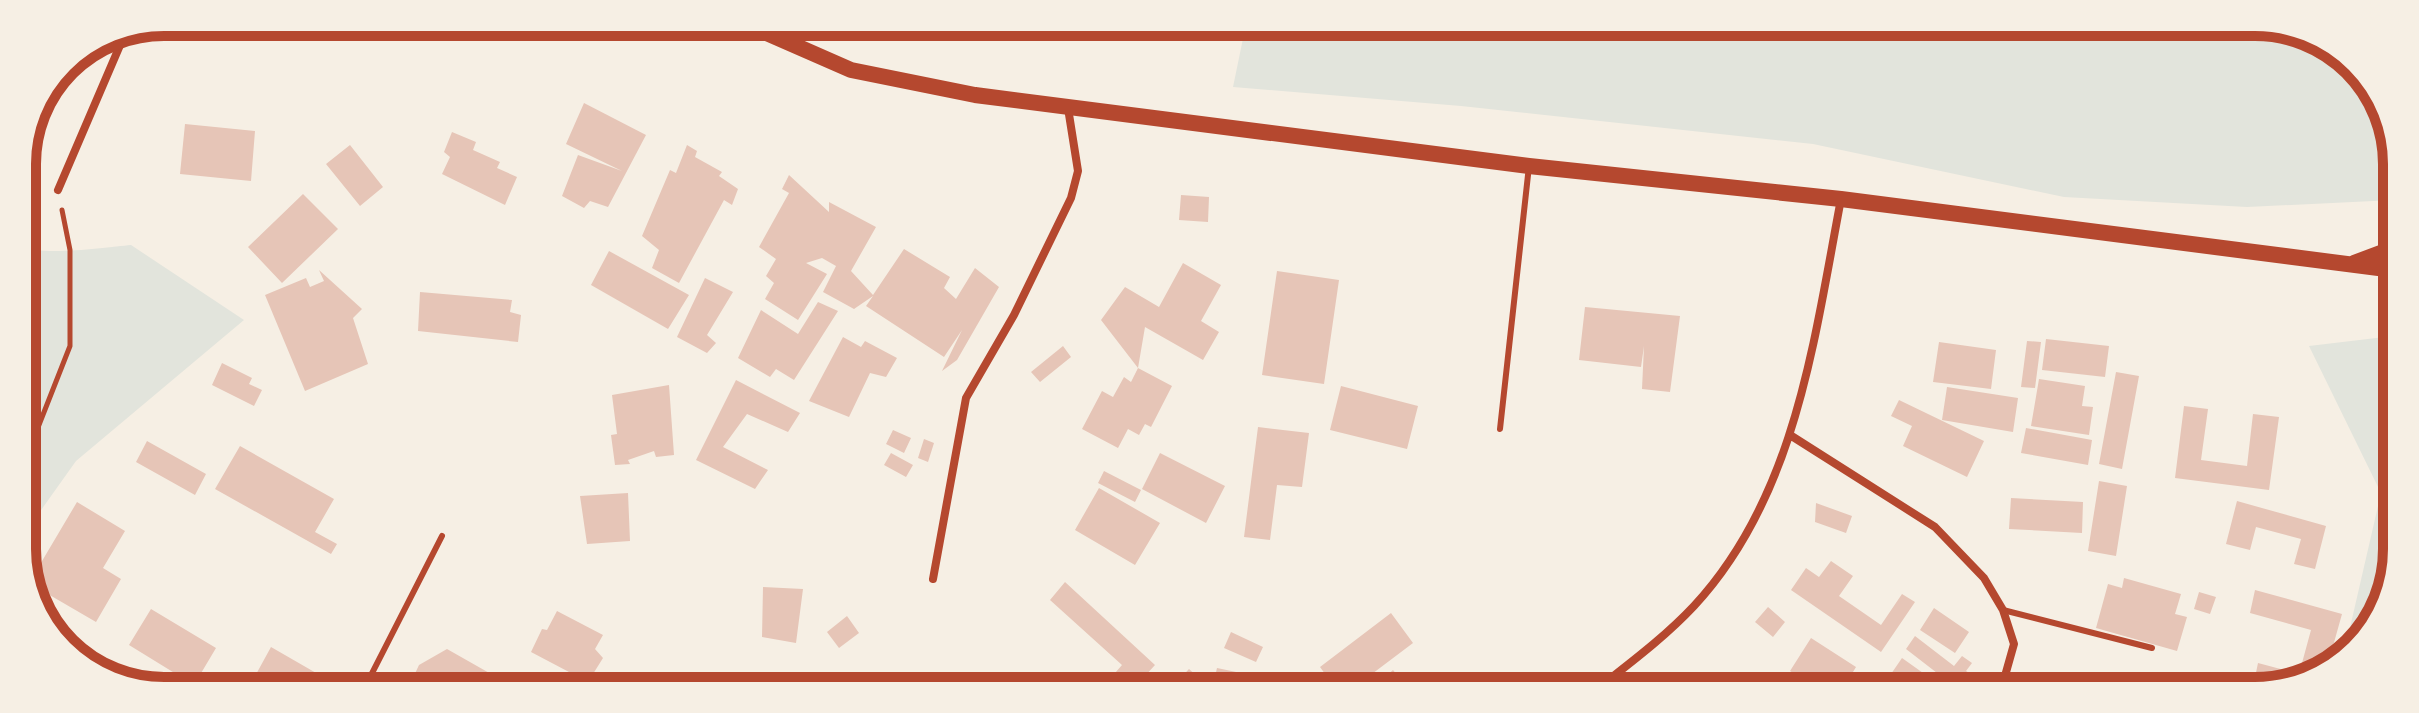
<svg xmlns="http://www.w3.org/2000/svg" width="2419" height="713" viewBox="0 0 2419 713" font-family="'DejaVu Sans',sans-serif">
<rect width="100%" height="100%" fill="#f6efe4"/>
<!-- green -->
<path fill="#e2e4dc" d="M1246,24L2291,27L2356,64L2394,137V200L2247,207L2064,197L1813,144L1461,106L1233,87Z
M131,245L244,320L76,461L24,534L23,246C40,257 108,247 131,245Z
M2393,336L2392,585L2348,656L2343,658L2381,493L2309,346Z"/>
<!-- building -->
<path fill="#e6c5b7" d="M196,22H241L237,41L194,32Z
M75,56L62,89L54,86L64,63Z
M584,103L646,135L608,207L590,201L584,208L562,196L578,155L622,171L566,144Z
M185,124L255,131L251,181L180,174Z
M452,132L476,142L473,150L500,162L497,168L517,177L505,205L442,174L450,157L444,152Z
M350,145L383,187L360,206L326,164Z
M687,145L697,151L695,157L722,172L719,176L738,189L732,205L724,200L679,283L652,268L659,250L642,236L670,170L676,173Z
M789,175L829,212V202L876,227L851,271L873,295L904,249L950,277L944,288L956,299L975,268L999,287L957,360L942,371L962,330L944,357L866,306L873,296L854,309L823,292L836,266L822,258L806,263L827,274L798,320L765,299L774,283L766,276L776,259L759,247L789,193L782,189Z
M303,194L338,229L282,283L248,247Z
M1181,195L1209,197L1208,222L1179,220Z
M609,251L689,295L668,329L591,285Z
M1183,263L1221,285L1201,321L1219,332L1203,360L1145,327L1138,368L1172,386L1151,427L1145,424L1139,435L1128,429L1118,448L1082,429L1102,391L1113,397L1124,377L1131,382L1138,368L1101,320L1125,287L1159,307Z
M319,270L362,309L353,318L368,364L305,391L265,295L306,278L310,287L324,281Z
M1277,271L1339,280L1324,384L1262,375Z
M705,278L733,292L707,335L716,343L707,353L677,337Z
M420,292L512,300L510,312L521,315L518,342L418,331Z
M818,302L838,311L794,380L776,369L770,377L738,358L761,310L798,334Z
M1585,307L1680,316L1670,392L1642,389L1644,346L1641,367L1579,360Z
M843,337L861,347L865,341L897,358L886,377L870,373L849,417L809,401Z
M2046,339L2109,346L2105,377L2042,370Z
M2027,341L2041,342L2035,388L2021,387Z
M1939,342L1996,350L1991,389L1933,382Z
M1063,346L1071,357L1040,382L1031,372Z
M222,363L252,378L249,384L262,390L254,406L212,385Z
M2116,372L2139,376L2122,469L2099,464Z
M2039,379L2085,386L2082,406L2093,407L2089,435L2031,426Z
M736,380L800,413L788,432L747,414L723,447L768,470L755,489L696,460Z
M669,385L674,455L656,457L654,451L628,460L630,464L615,465L611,435L617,434L612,395Z
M1341,386L1418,406L1407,449L1330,430Z
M1947,387L2018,398L2013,432L1942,420Z
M1899,400L1984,441L1967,477L1903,446L1912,426L1891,416Z
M2184,406L2208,409L2201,460L2247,466L2253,414L2279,417L2269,490L2175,478Z
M1258,427L1309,433L1302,487L1277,485L1270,540L1244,537Z
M2026,428L2092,440L2088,465L2021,453Z
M893,430L911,438L904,453L886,444Z
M924,439L934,443L928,462L918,458Z
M147,441L206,474L195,495L136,462Z
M240,446L334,499L315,532L337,544L331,554L215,489Z
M891,453L913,465L906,477L884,465Z
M1160,453L1225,486L1206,523L1142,489Z
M1104,471L1141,490L1135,502L1098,483Z
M2099,481L2127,486L2116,556L2088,551Z
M1099,488L1160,523L1135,565L1075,530Z
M628,493L630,541L587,544L580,496Z
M2011,498L2083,502L2082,533L2009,529Z
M2237,501L2326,526L2315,569L2294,564L2301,539L2256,527L2250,550L2226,544Z
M77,502L125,531L103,568L121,579L96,622L29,583Z
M1816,503L1852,516L1846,533L1815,522Z
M1831,561L1853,576L1839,596L1881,625L1902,594L1915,602L1881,652L1791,590L1806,568L1819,577Z
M2124,578L2181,594L2175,614L2187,617L2177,651L2096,628L2108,584L2122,588Z
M1065,582L1155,665L1134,688H1102L1122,665L1050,600Z
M763,587L803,589L796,643L762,637Z
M2255,590L2342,614L2328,664L2265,690L2253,687L2258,663L2299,674L2311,630L2250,613Z
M2199,592L2216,597L2210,614L2194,609Z
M1768,607L1785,622L1773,637L1755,622Z
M1934,608L1969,632L1955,653L1920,630Z
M151,609L216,648L194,685L129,645Z
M557,611L603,635L595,649L603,658L588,682L531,652L542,629L547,630Z
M1391,613L1413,643L1352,689H1336L1320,667Z
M847,616L859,633L839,648L827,632Z
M1231,632L1263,647L1256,662L1224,648Z
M1915,636L1954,666L1962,656L1972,663L1966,671L1974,676L1963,690H1959L1906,649Z
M1811,638L1856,667L1842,690H1819L1790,671Z
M271,647L330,681L327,687H249Z
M447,649L514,687H428L412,680L419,665Z
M1902,658L1947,690H1880Z
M1217,668L1241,673L1238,687L1214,681Z
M1189,669L1211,689L1171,688Z
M1393,670L1403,682L1396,689H1372Z"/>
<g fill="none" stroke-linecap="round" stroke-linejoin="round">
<!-- path -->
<path stroke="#b5482f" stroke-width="5" d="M24,463L70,346V250L62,210"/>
<!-- service -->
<path stroke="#b5482f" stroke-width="6" d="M1500,429L1529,166
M2003,610L2152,648
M365,687L442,536"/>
<!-- minor -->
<path stroke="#b5482f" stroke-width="8" d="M58,190L127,29
M1790,435L1935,527L1984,578L2003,610L2014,644L2001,690
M933,579L966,398L1014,315L1071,198L1078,171L1068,108
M1597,689C1630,663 1665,637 1694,606C1796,496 1814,340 1841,199"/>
<!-- secondary -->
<path stroke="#b5482f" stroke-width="16" d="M744,23L851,70L975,95L1529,166L1841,199L2394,270
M2354,263L2394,248"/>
</g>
<!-- crop -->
<path d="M0 0H2419V713H0ZM164 36H2255A128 128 0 0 1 2383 164V549A128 128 0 0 1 2255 677H164A128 128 0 0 1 36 549V164A128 128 0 0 1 164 36Z" fill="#f6efe4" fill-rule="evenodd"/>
<path fill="none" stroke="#b5482f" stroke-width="10" d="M164 36H2255A128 128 0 0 1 2383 164V549A128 128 0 0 1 2255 677H164A128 128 0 0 1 36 549V164A128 128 0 0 1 164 36Z"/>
</svg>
